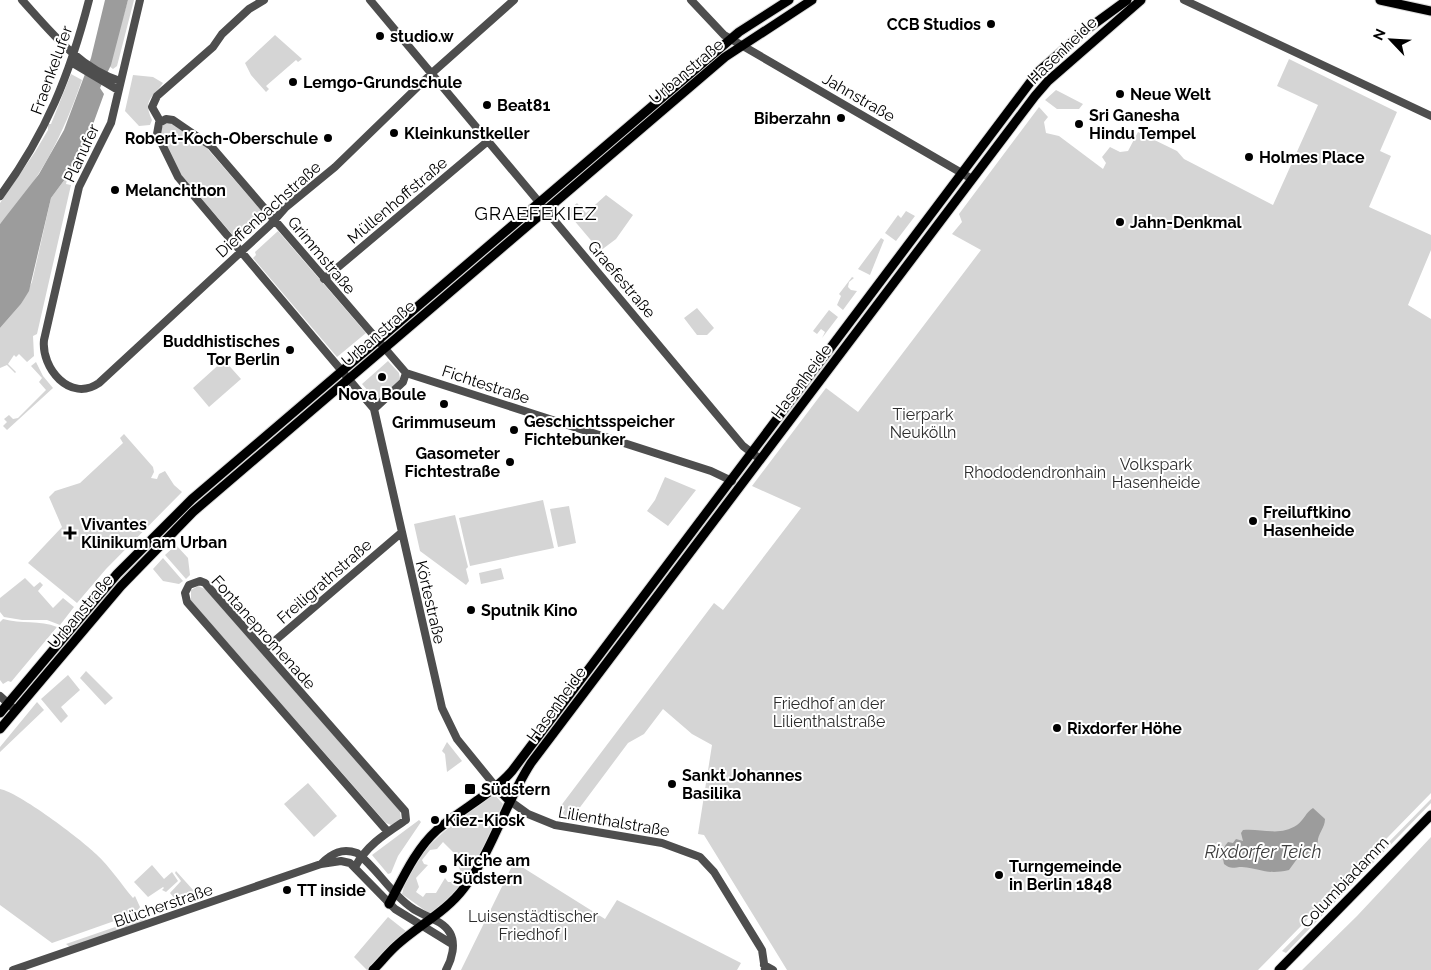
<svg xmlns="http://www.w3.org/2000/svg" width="1431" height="970" viewBox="0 0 1431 970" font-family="Raleway,sans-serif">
<rect width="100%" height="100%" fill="#fff"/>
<!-- green -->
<path fill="#d5d5d5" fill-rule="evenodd" d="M128,0H134L117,66L113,69L109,66Z
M275,35L302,59L298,62L296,60L266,86L269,89L266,92L251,75L245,63Z
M1289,59L1397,112L1380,151L1391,156L1369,207L1431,235V250L1408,305L1431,319V793L1258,970H787L704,835L698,834L712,745L692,734L663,709L644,734L628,743L575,814L632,824L631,828L565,817L563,813L565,809L560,807L714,603L723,610L801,508L752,486L826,388L858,412L981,250L952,234L962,222L959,214L1039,107L1048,117L1044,122L1046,133L1059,136L1103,169L1106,163L1102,157L1110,147L1120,152L1128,151L1138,132L1177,151L1184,159L1273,205L1318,105L1277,86Z
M71,74L82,80C63,135 40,181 0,224V203L35,152L48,130V124H51Z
M133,75L153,77L163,83C153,98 142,99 152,120L150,125L139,126L125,111Z
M1056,90L1083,104L1079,109H1057L1045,100Z
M165,122L171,123L205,146L266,216L237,240L177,170L160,131Z
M68,175L66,184L71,185L37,334L33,336L34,356L27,362L19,354L16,357L14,355L8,364L16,372L15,373L7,365L0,368V328L21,304L32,282L51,198Z
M606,195L633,215L616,239L600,251L567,212L577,203L586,213Z
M906,211L915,216L896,241L885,233L898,215L901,218Z
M278,231L366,333L337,357L253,258L256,255L255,252Z
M881,238L884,240L870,275L858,269Z
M852,277L854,278L849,282L848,287L851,290L857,291L843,310L837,305L841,296L839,294Z
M697,308L714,328L707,335H697L684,318Z
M829,310L838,317L822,338L825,332L821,329L817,334L813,331Z
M224,360L241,379L209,407L193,388Z
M388,361L399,373L400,379L379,400H376L362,384Z
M36,362L43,376L53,388L7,430L3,426L7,422L4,419L9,415L13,419L18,418L46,390L39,382L42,378L31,366Z
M319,394L322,397L192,509L189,505Z
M124,434L153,467L154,472L151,478L157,479L159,474L165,471L174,485L182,492L106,569L77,603L28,563L62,527L49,497L55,491L80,483L123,443L120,438Z
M746,468L720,506L522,771H518Z
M665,477L696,490L668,526L647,511L655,500Z
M543,500L554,548L470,566L459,518Z
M569,506L576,543L558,547L550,509Z
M455,515L468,567L466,569L469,581L466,585L420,551L414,524Z
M170,524L173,528L36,681L33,678L107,590Z
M176,545L188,558L190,575L186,579L165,555Z
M163,558L183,581L179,584L163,581L153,569Z
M501,568L504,579L481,584L479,573Z
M25,578L34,587L40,582L43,585L38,591L53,608L63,598L74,607L60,625L47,620H22L4,617L0,612V598Z
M198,586L205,589L400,811L401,820L391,825L386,823L191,601V590Z
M3,619C21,624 40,620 57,627L11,682L8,681L3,684L0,680V622Z
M86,671L113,698L105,705L80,678Z
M68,675L80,690L61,707L68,716L61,723L41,699Z
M37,702L44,710L0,752V747Z
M447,742L462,761L447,772L445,754L442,751Z
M308,783L337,816L314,837L284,804Z
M0,789C18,792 81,839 96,854C111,868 121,884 133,898L135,896L140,907L137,913L52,943L0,905Z
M494,794L503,804C484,843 470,891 430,914L402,894C412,847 459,821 494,794ZM443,842L457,856L463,855L464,857L458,865L460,870L451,882H448L445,878L436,893H426L423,897L416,892L419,887L416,878L428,865L424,864L422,860L430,850L437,849Z
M1431,799V803L1286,953L1282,951Z
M419,820L421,822L398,856L391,873L388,874L372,855Z
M1431,837V970H1302L1357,916Z
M514,862L605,919L617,900L741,963L737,970H461Z
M152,865L164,879L172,872L178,881L166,892L162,890L164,888L163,887L148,897L134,882Z
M176,871L194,891L197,888L202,891L175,899L170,893L181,881L175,873Z
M147,916L146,921L71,948L66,944Z
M388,917L407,932L367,970L354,957Z"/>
<!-- water -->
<path fill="#9c9c9c" d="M105,0H128L111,65L100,88L104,94L92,127L68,175L51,198L29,291L21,304L0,328V224L39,174L64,130L91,58Z
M1313,808L1325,819C1325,829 1316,835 1318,845L1311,853L1297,859L1289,870C1267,875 1262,869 1242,867C1234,867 1231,870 1224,864C1222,856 1222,848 1228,842L1233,843L1236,839L1243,841L1241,833L1243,830C1262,828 1279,837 1297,825C1304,820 1306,812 1313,808Z"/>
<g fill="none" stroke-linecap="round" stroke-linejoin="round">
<defs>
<path id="major" d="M1380,0L1431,11
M0,713L117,574L192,499L739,32L789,0
M0,729L121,586L193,512L725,57L812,0
M496,787L510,801
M389,904C403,878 415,850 437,830C461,809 491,795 512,771L1038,72L1086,30L1127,0
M373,970C381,962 388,953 397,945C419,925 446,912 464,888C493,850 505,803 531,763L1035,96L1048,81L1141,0
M1279,970L1431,815"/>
</defs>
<!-- major casing -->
<use href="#major" stroke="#dbdbdb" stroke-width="11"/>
<!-- minor -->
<path stroke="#4e4e4e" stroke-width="8" d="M22,0C50,31 79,68 120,81
M140,0L111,123L79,187L44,340C41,368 70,403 99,383L270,225L285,208L335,167L432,73L514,0
M370,0L743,446L760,459
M691,0L724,35L972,179
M1184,0L1431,116
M71,62L118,90
M160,121L152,107L157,96L213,47L222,34L249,9L264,0
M0,196C46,134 70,74 89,0
M324,279L488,141
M374,409L403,382L406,373
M264,650L401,533
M0,696L12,707
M496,787L457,739L442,708L374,409L178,177L157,134L159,123L166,119L173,120L211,146L406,373L711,471L732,481
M510,801L528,814L555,825L662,843L700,857L714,872L762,950L765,970
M321,864C332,853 342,848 357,853C378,869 390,893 412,908C423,916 443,920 450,933C456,944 452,959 446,970
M355,867C367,845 385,834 406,820L405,811L205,583L200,581L189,585L185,593L187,602L388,832
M764,965L773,970
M13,970L321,864L341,861L350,863L395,909L452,944"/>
<!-- major -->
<use href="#major" stroke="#000" stroke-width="9"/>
</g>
<!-- markers -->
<g fill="#000" stroke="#fff" stroke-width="2">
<circle cx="991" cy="24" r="5"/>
<circle cx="380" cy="36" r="5"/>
<circle cx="293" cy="82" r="5"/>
<circle cx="1120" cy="94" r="5"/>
<circle cx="487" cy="105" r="5"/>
<circle cx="841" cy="118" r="5"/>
<circle cx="1079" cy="124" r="5"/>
<circle cx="394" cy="133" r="5"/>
<circle cx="328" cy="138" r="5"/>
<circle cx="1249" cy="157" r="5"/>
<circle cx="115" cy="190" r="5"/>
<circle cx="1120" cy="222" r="5"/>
<circle cx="290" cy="350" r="5"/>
<circle cx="382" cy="377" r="5"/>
<circle cx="444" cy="404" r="5"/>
<circle cx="514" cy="430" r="5"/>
<circle cx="510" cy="462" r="5"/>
<circle cx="1253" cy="521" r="5"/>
<path d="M67.5 525.5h5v5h5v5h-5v5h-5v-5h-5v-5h5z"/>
<circle cx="471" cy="610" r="5"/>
<circle cx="1057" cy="728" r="5"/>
<circle cx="672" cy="784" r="5"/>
<rect x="464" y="783" width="12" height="12" rx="2.5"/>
<circle cx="435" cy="820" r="5"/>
<circle cx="443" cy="869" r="5"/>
<circle cx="999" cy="875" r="5"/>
<circle cx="287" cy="890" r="5"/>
</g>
<g text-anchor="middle" stroke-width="4" stroke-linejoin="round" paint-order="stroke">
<!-- poi labels -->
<g font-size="16" font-weight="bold" fill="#000" stroke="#fff" text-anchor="start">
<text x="981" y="30" text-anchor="end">CCB Studios</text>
<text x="390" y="42">studio.w</text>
<text x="303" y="88">Lemgo-Grundschule</text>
<text x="1130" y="100">Neue Welt</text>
<text x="497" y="111">Beat81</text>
<text x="1089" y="121">Sri Ganesha<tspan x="1089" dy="18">Hindu Tempel</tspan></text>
<text x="831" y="124" text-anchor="end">Biberzahn</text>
<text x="404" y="139">Kleinkunstkeller</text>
<text x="318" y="144" text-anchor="end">Robert-Koch-Oberschule</text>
<text x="1259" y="163">Holmes Place</text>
<text x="125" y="196">Melanchthon</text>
<text x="1130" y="228">Jahn-Denkmal</text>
<text x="280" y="347" text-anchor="end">Buddhistisches<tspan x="280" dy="18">Tor Berlin</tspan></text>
<text x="382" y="400" text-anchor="middle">Nova Boule</text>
<text x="524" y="427">Geschichtsspeicher<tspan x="524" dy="18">Fichtebunker</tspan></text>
<text x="444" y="428" text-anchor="middle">Grimmuseum</text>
<text x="500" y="459" text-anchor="end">Gasometer<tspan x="500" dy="18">Fichtestraße</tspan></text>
<text x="1263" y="518">Freiluftkino<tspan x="1263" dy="18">Hasenheide</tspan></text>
<text x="81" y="530">Vivantes<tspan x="81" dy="18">Klinikum am Urban</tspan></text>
<text x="481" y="616">Sputnik Kino</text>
<text x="1067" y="734">Rixdorfer Höhe</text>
<text x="682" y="781">Sankt Johannes<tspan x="682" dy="18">Basilika</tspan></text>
<text x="481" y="795">Südstern</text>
<text x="445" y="826">Kiez-Kiosk</text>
<text x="453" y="866">Kirche am<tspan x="453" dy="18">Südstern</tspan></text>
<text x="1009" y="872">Turngemeinde<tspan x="1009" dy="18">in Berlin 1848</tspan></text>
<text x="297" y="896">TT inside</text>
</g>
<!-- street labels -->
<g font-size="16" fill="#000" stroke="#fff">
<text transform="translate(1062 50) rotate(-44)" y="6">Hasenheide</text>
<text transform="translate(51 70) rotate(-70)" y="6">Fraenkelufer</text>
<text transform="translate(686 71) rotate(-40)" y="6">Urbanstraße</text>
<text transform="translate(859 97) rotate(30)" y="6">Jahnstraße</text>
<text transform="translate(81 153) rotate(-65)" y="6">Planufer</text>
<text transform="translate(397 200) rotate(-40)" y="6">Müllenhoffstraße</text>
<text transform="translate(268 209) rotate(-42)" y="6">Dieffenbachstraße</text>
<text transform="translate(322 255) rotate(50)" y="6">Grimmstraße</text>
<text transform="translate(622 279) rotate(50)" y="6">Graefestraße</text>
<text transform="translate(378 333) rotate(-41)" y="6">Urbanstraße</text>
<text transform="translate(801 381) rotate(-53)" y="6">Hasenheide</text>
<text transform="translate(486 384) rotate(18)" y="6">Fichtestraße</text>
<text transform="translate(324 581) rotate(-41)" y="6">Freiligrathstraße</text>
<text transform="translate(431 602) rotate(77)" y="6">Körtestraße</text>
<text transform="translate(80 611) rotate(-50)" y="6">Urbanstraße</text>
<text transform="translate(264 632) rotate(48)" y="6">Fontanepromenade</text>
<text transform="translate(556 704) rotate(-54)" y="6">Hasenheide</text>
<text transform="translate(614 821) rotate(10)" y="6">Lilienthalstraße</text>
<text transform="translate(1344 882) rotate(-46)" y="6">Columbiadamm</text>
<text transform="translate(163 905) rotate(-19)" y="6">Blücherstraße</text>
</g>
<!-- park labels -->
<g font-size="16" fill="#2c2c2c" stroke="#fff">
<text x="923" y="420">Tierpark<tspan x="923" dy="18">Neukölln</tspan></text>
<text x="1156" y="470">Volkspark<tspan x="1156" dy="18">Hasenheide</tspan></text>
<text x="1035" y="478">Rhododendronhain</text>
<text x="829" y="709">Friedhof an der<tspan x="829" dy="18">Lilienthalstraße</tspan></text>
<text x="533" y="922">Luisenstädtischer<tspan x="533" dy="18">Friedhof I</tspan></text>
</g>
<!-- water labels -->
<g font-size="18" font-style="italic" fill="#3d3d3d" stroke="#fff">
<text x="1263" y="858">Rixdorfer Teich</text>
</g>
<!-- quarter labels -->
<g font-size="19" letter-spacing="1" fill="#000" stroke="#fff">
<text x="536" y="220">GRAEFEKIEZ</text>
</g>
</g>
<!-- north arrow -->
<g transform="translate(1391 40) rotate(295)" stroke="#ffffff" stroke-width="4" paint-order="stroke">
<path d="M0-4L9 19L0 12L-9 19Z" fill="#000000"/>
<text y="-8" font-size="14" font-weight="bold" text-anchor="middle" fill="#000000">N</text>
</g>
</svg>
